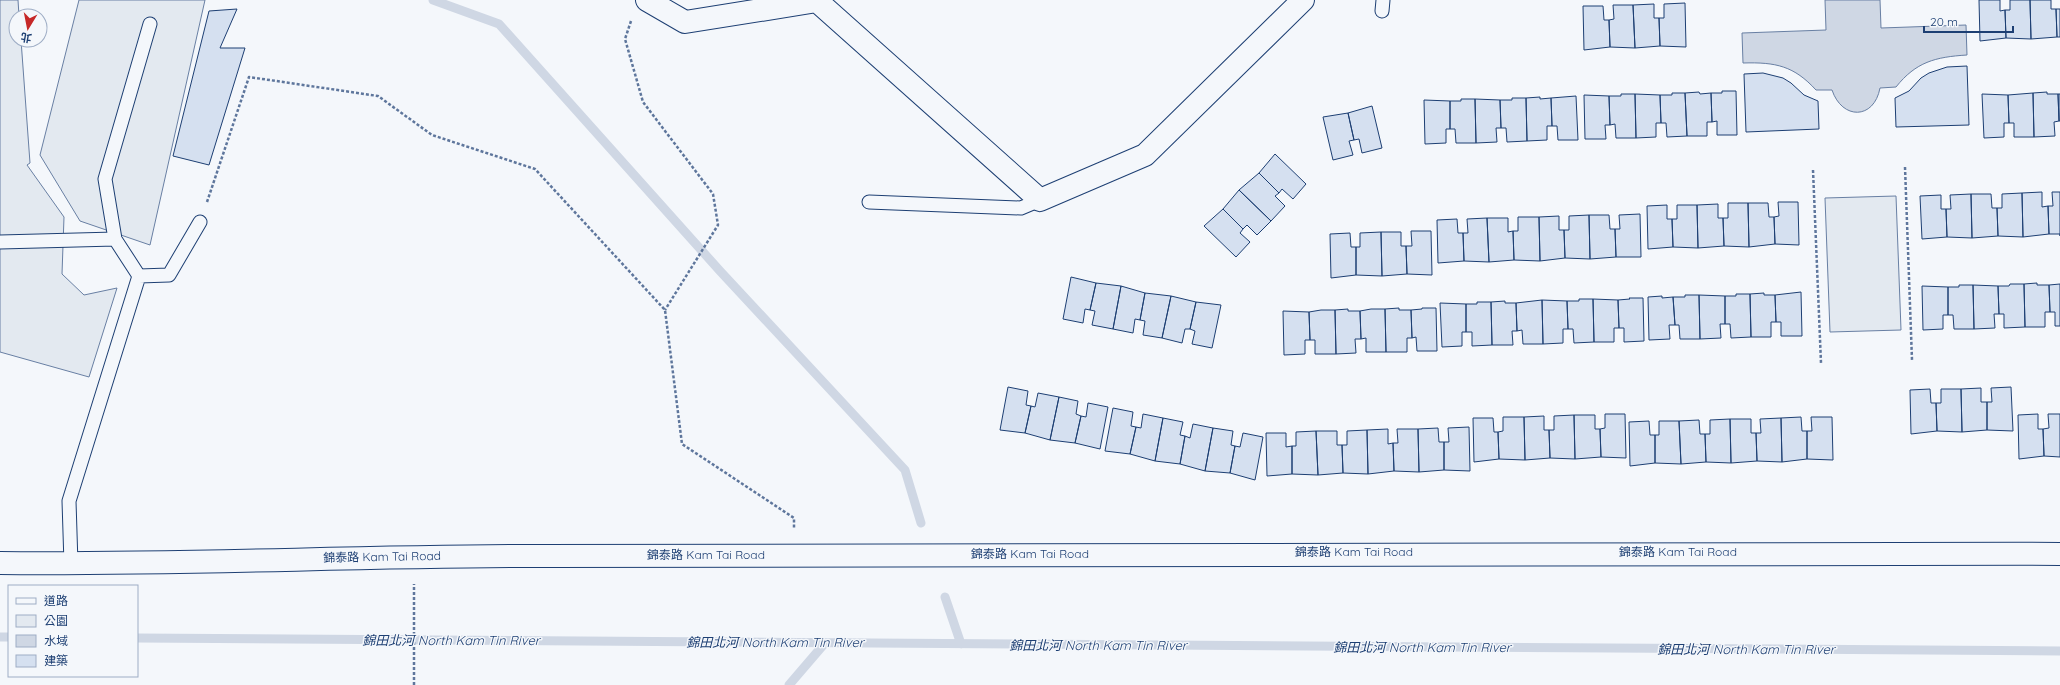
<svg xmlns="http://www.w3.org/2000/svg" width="2060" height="685" viewBox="0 0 2060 685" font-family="Quicksand,'Noto Sans TC',sans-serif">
<rect width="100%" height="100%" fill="#f4f7fb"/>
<!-- green -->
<path fill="#e3e9f0" stroke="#687fa3" d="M0,0H18L19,16H16V40H21L30,163L27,165L64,217L62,274L84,295L117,288L89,377L0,352Z
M79,0H205L150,245L80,221L40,155Z
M1896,196L1901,330L1830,332L1825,198Z"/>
<!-- water -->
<path fill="#cfd7e4" stroke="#687fa3" d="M1825,0H1880L1881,28L1966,25L1967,55C1935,57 1916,62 1896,87L1880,88C1874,120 1842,120 1832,90H1816C1794,66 1776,62 1743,63L1742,33L1826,30Z"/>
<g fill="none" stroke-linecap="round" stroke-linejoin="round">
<!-- stream -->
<path stroke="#cfd7e4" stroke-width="9" d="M433,0L499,24L720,271L905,470L921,523
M945,597L961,644
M0,637H9
M137,638L2060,651
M789,685L825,643"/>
</g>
<!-- building -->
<path fill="#d5e0f0" stroke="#1d3f73" d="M1979,0H2000V11L2005,10L2006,38L1980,41Z
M2010,0H2030L2031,39L2006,38L2005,10H2010Z
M2030,0H2051V9H2056L2057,37L2031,39Z
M1685,3L1686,47L1660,46L1659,18H1664V4Z
M1654,4V18H1659L1660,46L1635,48L1633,5Z
M1613,5H1633L1635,48L1610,47L1609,20L1614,19Z
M1583,6H1603L1604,20H1609L1610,47L1584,50Z
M237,9L220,48H245L209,165L173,156L209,11Z
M2056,9H2060V37H2057Z
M1967,66L1969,125L1896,127L1895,98L1909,91L1921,78L1929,73L1947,67Z
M1763,73L1783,78L1791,83L1804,95L1818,101L1819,129L1746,132L1744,74Z
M1722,91H1736L1737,135H1717V121L1712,122L1711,93H1722Z
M1699,92L1700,94L1711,93L1712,122H1707V136H1687L1685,93Z
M2047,92V94H2058L2059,121L2054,122L2055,136L2034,137L2033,93Z
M1672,93H1685L1687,136L1667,137L1666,123H1661L1660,95H1672Z
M2033,93L2034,137H2014V123H2009L2008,95Z
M1621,94H1635L1636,138H1616L1615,124L1610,125L1609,96H1621Z
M1635,94L1660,95L1661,123H1656V137L1636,138Z
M1982,94L2008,95L2009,123H2004V137L1984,138Z
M2058,94H2060V121H2059Z
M1584,95L1609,96L1610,125H1605L1606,139H1585Z
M1576,96L1578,140H1558L1557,126H1552L1551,98Z
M1540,97V99L1551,98L1552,126H1547V140L1527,141L1526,98Z
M1512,98H1526L1527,141L1507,142L1506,128H1501L1500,100H1512Z
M1461,99H1475L1476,143H1456L1455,129H1450V101H1461Z
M1475,99L1500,100L1501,128H1496L1497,142L1476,143Z
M1424,100L1450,101V129H1446V143L1425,144Z
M1372,106L1382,148L1362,153L1359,139L1354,140L1348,113Z
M1348,113L1354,140L1349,141L1353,155L1333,160L1323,117Z
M1275,154L1306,184L1293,199L1282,189L1279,193L1259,173Z
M1259,173L1279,193L1275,196L1285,206L1271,221L1239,190Z
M1239,190L1271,221L1257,235L1247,225L1243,229L1223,209Z
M2042,192V207L2048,206L2049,234L2023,237L2022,193Z
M2052,192H2060V236V234H2049L2048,206H2053Z
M2022,193L2023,237L1998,236L1997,208H2002V194Z
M1971,194H1991L1992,208H1997L1998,236L1972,238Z
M1971,194L1972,238L1947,237L1946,209H1951L1950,195Z
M1941,195V209H1946L1947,237L1922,239L1920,196Z
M1778,202H1798L1799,245L1775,244L1774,217L1779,216Z
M1728,203H1748L1749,247L1724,246L1723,218H1728Z
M1748,203H1768L1769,217H1774L1775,244L1749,247Z
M1718,204V218H1723L1724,246L1698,248L1697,205Z
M1667,205V219H1672L1673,247L1648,249L1647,206Z
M1677,205H1697L1698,248L1673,247L1672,219H1677Z
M1223,209L1243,229L1240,233L1250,242L1236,257L1204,226Z
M1640,214L1641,257H1616L1615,229H1620L1619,215Z
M1589,215L1590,259L1565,258L1564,230H1569V216Z
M1589,215H1609L1610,229H1615L1616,257L1590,259Z
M1559,216V230H1564L1565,258L1540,261L1539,217Z
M1518,217H1539L1540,261L1514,260L1513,231H1518Z
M1487,218L1489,262L1464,261L1463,233H1468L1467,219Z
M1487,218H1508V232L1513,231L1514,260L1489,262Z
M1457,219L1458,233H1463L1464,261L1438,263L1437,220Z
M1411,231H1431L1432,275L1407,274L1406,246H1412Z
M1381,232H1401V246H1406L1407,274L1382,276Z
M1381,232L1382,276L1356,275V247H1360V233Z
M1350,233L1351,247H1356V275L1331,278L1330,234Z
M1071,277L1096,283L1090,310L1085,309L1083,323L1063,319Z
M1096,283L1121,286L1113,329L1092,325L1095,311L1090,310Z
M2037,283V285H2049L2050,312H2045V327H2025L2024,284Z
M2010,284H2024L2025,327L2004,328V314H1999L1998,286H2009Z
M2060,284V326H2055V312H2050L2049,285Z
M1959,285H1973L1974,329H1954L1953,315H1948V287H1959Z
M1973,285L1998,286L1999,314H1994L1995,328L1974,329Z
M1121,286L1145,293L1140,320L1135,319L1133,333L1113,329Z
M1922,286L1948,287V315H1943V329L1923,330Z
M1801,292L1802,336H1781V322H1776L1775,295Z
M1145,293L1171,296L1162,338L1143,335L1145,321L1140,320Z
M1764,293V295H1775L1776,322H1771V337H1751L1750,294Z
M1736,294H1750L1751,337L1731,338L1730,324H1725V296H1736Z
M1685,295H1699L1700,339H1680L1679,325H1675L1673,297H1685Z
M1699,295L1725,296V324H1720L1721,338L1700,339Z
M1171,296L1196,302L1190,329H1185L1182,343L1162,338Z
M1662,296V298L1673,297L1675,325H1669L1670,339L1649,340L1648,297Z
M1629,298H1643L1644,341L1624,342V328H1619L1618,300L1630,299Z
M1579,299H1593L1594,342L1574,343L1573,329H1568L1567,301H1579Z
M1593,299L1618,300L1619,328H1614V342H1594Z
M1542,300L1543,344H1523L1522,330L1517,331L1516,303Z
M1542,300L1567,301L1568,329H1563V343L1543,344Z
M1505,301V303H1516L1517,331H1512L1513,345H1492L1491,302Z
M1196,302L1221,305L1212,348L1192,344L1195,331L1190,329Z
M1477,302H1491L1492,345L1472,346V332H1466V304H1477Z
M1440,303L1466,304V332H1462V346L1442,347Z
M1399,308V310H1411L1412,338H1407V352H1386L1385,309Z
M1422,308H1436L1437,351H1417L1416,337L1412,338L1411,310L1422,309Z
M1348,309V311H1360L1361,339H1355L1356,353L1336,354L1335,310Z
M1371,309H1385L1386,352H1366V338L1361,339L1360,311Z
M1321,310H1335L1336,354H1315V340H1310L1309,312Z
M1283,311L1309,312L1310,340H1305V354L1284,355Z
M1008,387L1028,391L1026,405L1031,406L1025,433L1000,430Z
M2011,387L2013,431L1987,430V402H1992L1991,388Z
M1981,388V402H1987V430L1962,432L1961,389Z
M1930,389L1931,403H1936L1937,431L1911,434L1910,390Z
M1941,389H1961L1962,432L1937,431L1936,403H1941Z
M1038,393L1059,397L1050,440L1025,433L1031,406L1035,407Z
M1059,397L1078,401L1076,414L1081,416L1075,443L1050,440Z
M1088,403L1108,407L1100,449L1075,443L1081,416L1086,417Z
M1113,408L1133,412L1131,426L1136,427L1130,454L1105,451Z
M1143,414L1163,418L1155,461L1130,454L1136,427L1141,428Z
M1605,414H1625L1626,458L1601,457L1600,429L1605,428Z
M2038,414V429H2043L2044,456L2019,459L2018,415Z
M2048,414H2060V457L2044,456L2043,429L2049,428Z
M1574,415L1575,459L1550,458L1549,430H1554V416Z
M1574,415H1595V429H1600L1601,457L1575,459Z
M1544,416V430H1549L1550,458L1525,460L1524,417Z
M1503,417H1524L1525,460L1499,459L1498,432L1503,431Z
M1801,417L1802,431H1807V459L1782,462L1781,418Z
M1811,417H1832L1833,460L1807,459V431H1812Z
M1163,418L1183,422L1180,435L1185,436L1180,464L1155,461Z
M1473,418H1493L1494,432H1498L1499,459L1474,462Z
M1781,418L1782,462L1757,461L1756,433H1761L1760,419Z
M1730,419L1731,463L1706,462L1705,434H1710V420Z
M1730,419H1751V433H1756L1757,461L1731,463Z
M1699,420L1700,434H1705L1706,462L1681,464L1679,421Z
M1649,421L1650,435H1655V463L1630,466L1629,422Z
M1659,421H1679L1681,464L1655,463V435H1659Z
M1193,424L1213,428L1205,471L1180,464L1185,436L1190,438Z
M1469,427L1470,471L1444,470V442H1449L1448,428Z
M1213,428L1233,431L1231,445L1235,446L1230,473L1205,471Z
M1438,428L1439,442H1444V470L1419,472L1418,429Z
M1388,429V444L1393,443L1394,471L1368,474L1367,430Z
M1397,429H1418L1419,472L1394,471L1393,443H1398Z
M1367,430L1368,474L1343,473L1342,445H1347V431Z
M1316,431L1318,475L1292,474V446H1296V432Z
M1316,431H1337V445H1342L1343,473L1318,475Z
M1243,433L1263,437L1255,480L1230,473L1235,446L1240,447Z
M1266,433H1286V447L1292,446V474L1267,476Z"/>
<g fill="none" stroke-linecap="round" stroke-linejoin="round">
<defs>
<path id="service" d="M1382,11L1383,0
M869,202L1021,208L1040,200
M0,242L115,239
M139,276L115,239L105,179L150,24
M71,564L69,501L139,276L169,275L200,222"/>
<path id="minor" d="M647,0L685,22L817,1L1040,200L1145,155L1303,0
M0,563C179,565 359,556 538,556C1046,553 1553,551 2060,554"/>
</defs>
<!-- service casing -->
<use href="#service" stroke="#1d3f73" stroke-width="15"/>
<!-- minor casing -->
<use href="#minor" stroke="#1d3f73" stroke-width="24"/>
<!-- path -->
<path stroke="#5e769c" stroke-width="2.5" stroke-dasharray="3 2" stroke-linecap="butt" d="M631,21L625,39L643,102L713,194L718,225L665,310
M1905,167L1912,360
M1813,170L1821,363
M207,202L249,77L378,96L432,135L535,169L665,310L682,444L794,518V528
M414,685V584"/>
<!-- service -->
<use href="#service" stroke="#f4f7fb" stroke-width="13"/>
<!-- minor -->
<use href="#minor" stroke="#f4f7fb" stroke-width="22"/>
</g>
<g text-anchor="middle" stroke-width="3" stroke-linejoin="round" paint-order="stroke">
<!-- street labels -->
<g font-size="12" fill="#1d3f73" stroke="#f4f7fb">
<text x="1354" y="556">錦泰路 Kam Tai Road</text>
<text x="1678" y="556">錦泰路 Kam Tai Road</text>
<text x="1030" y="558">錦泰路 Kam Tai Road</text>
<text x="706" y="559">錦泰路 Kam Tai Road</text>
<text transform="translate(382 557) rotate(-1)" y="4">錦泰路 Kam Tai Road</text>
</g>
<!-- water labels -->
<g font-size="13" font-style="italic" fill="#1d3f73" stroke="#f4f7fb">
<text x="451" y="645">錦田北河 North Kam Tin River</text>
<text x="775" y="647">錦田北河 North Kam Tin River</text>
<text x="1098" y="650">錦田北河 North Kam Tin River</text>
<text x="1422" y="652">錦田北河 North Kam Tin River</text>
<text x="1746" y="654">錦田北河 North Kam Tin River</text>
</g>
</g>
<!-- legend -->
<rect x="8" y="585" width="130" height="92" fill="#f4f7fb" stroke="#9eadc5"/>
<rect x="16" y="598" width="20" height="6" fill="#f4f7fb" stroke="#9eadc5"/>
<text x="44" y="605" font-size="12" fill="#1d3f73">道路</text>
<rect x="16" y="615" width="20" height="12" fill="#e3e9f0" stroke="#9eadc5"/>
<text x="44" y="625" font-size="12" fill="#1d3f73">公園</text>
<rect x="16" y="635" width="20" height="12" fill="#cfd7e4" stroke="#9eadc5"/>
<text x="44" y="645" font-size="12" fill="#1d3f73">水域</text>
<rect x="16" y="655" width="20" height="12" fill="#d5e0f0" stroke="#9eadc5"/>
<text x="44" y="665" font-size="12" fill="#1d3f73">建築</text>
<!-- north arrow -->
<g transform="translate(28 28) rotate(190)"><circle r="19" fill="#f4f7fb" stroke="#9eadc5"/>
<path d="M0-3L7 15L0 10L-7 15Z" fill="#c62828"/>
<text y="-6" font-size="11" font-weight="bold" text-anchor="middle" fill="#1d3f73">北</text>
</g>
<!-- scale -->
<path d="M1924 26v6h89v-6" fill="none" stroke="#1d3f73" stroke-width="2"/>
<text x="1930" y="26" font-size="12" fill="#1d3f73" stroke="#f4f7fb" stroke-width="3" paint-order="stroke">20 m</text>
</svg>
